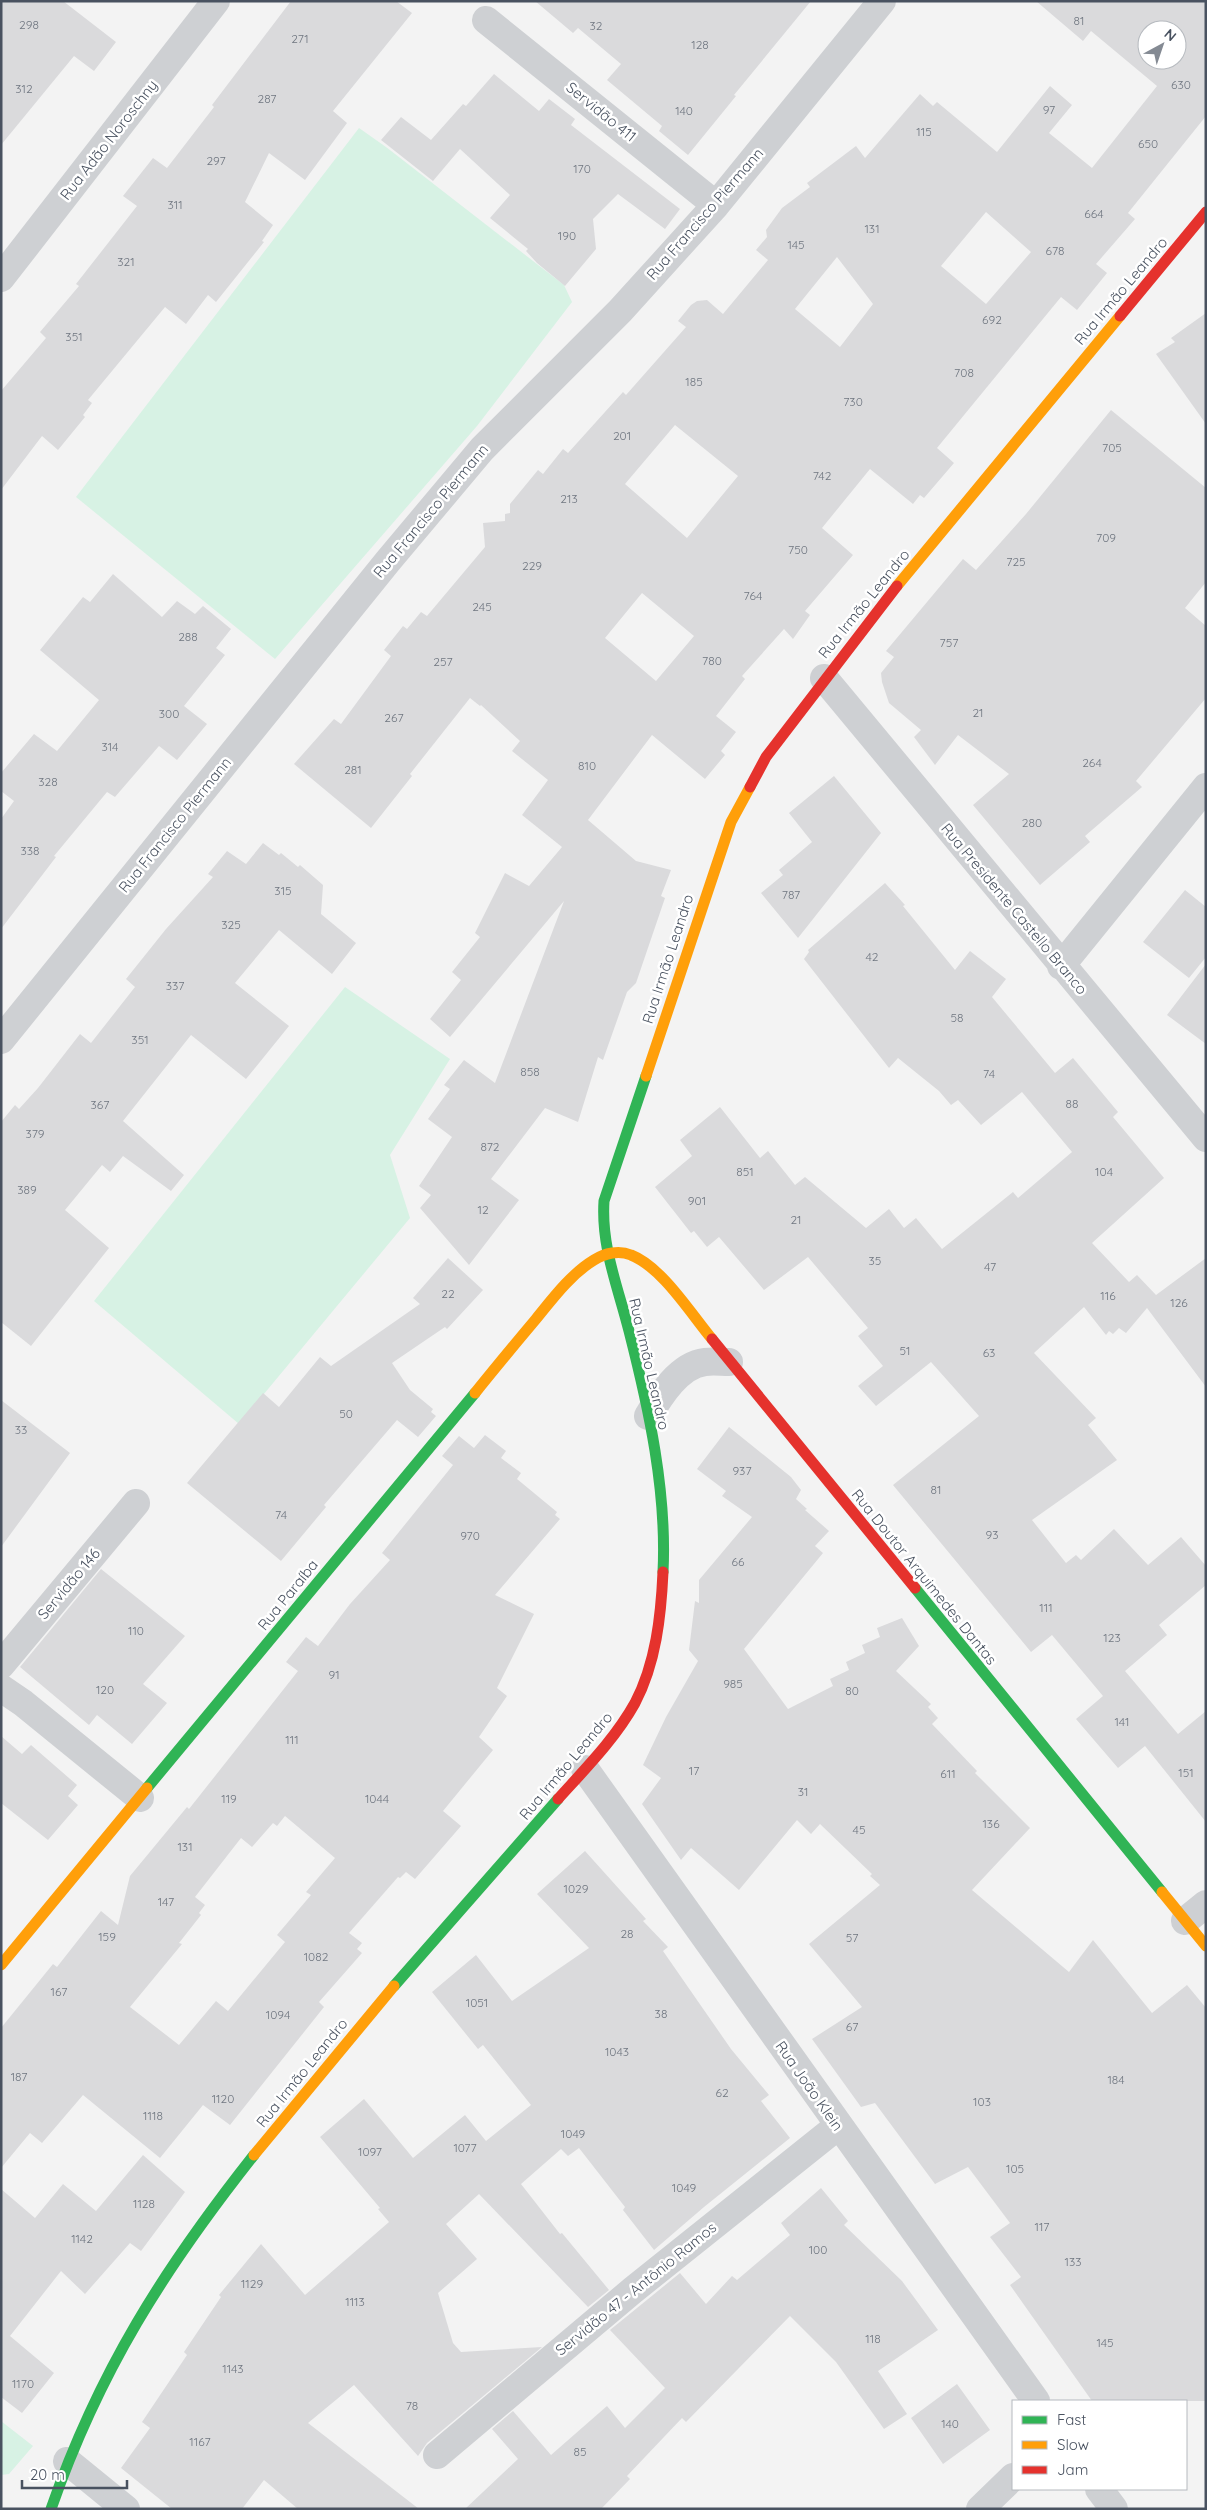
<svg xmlns="http://www.w3.org/2000/svg" width="1207" height="2510" viewBox="0 0 1207 2510" font-family="Quicksand,sans-serif">
<rect width="100%" height="100%" fill="#f3f3f3"/>
<!-- green -->
<path fill="#d7f2e4" d="M359,128L386,147L564,285L572,302L477,426L275,659L76,497Z
M345,987L450,1059L390,1155L410,1218L239,1424L94,1301Z
M1,2421L33,2446L9,2474L1,2475Z"/>
<!-- building -->
<path fill="#dadadc" fill-rule="evenodd" d="M1,1H63L116,42L94,71L74,56L1,145Z
M291,1H396L412,13L333,111L347,123L305,180L269,153L245,202L273,225L262,241L264,242L216,302L208,295L186,324L165,307L88,400L92,403L83,415L85,417L58,450L42,436L1,490V391L46,338L40,332L79,286L76,284L137,206L123,196L153,158L167,168L214,107L212,105Z
M535,1H811L734,95L736,96L688,155L659,131L662,126L607,80L621,64L578,28L573,33Z
M1036,1H1206V116L1128,213L1135,219L1096,264L1107,273L1077,310L1061,297L937,448L954,463L924,498L920,495L913,504L870,469L822,528L853,555L805,611L810,615L793,639L784,629L742,676L745,679L716,716L736,732L721,751L725,755L705,779L652,735L588,820L636,861L671,870L661,896L665,898L636,983L627,992L603,1060L598,1057L578,1122L545,1108L491,1179L519,1200L469,1265L420,1208L431,1195L419,1186L452,1137L428,1119L450,1089L444,1085L464,1060L495,1083L564,901L450,1037L430,1019L461,980L452,972L480,937L475,933L505,873L529,886L562,847L522,815L548,780L512,751L520,741L481,705L480,706L470,698L410,774L412,776L371,828L294,764L334,719L341,724L391,656L384,650L403,626L407,629L421,612L427,616L485,547L483,523L505,521V514L510,513V504L538,470L543,474L563,449L568,453L623,392L626,395L686,327L678,321L691,305L697,301L707,300L723,314L768,260L756,250L767,237L766,230L782,208L810,187L807,183L856,146L865,158L920,94L933,106L937,102L997,152L1050,86L1072,105L1049,133L1092,168L1157,86L1091,31L1083,41ZM1147,30H1177V60H1147ZM986,212L1031,252L986,304L941,266ZM837,257L873,304L840,347L795,309ZM675,425L738,476L687,538L625,484ZM642,593L694,636L656,681L605,638Z
M494,74L539,111L549,99L575,119L571,125L680,209L665,229L618,194L593,219L596,249L565,286L537,263L526,251L528,249L490,218L510,195L460,149L433,181L381,140L401,117L431,140L463,104L466,106Z
M1206,313V424L1156,354L1175,342L1171,338Z
M1111,410L1206,488V582L1185,608L1206,626V698L1136,781L1142,787L1085,836L1090,842L1040,885L973,805L1009,774L958,735L935,765L914,737L921,730L889,703L882,682L881,673L894,657L886,651L963,559L976,570L1026,514Z
M113,574L162,617L177,601L195,614L203,606L231,629L216,648L225,655L184,706L207,724L177,760L159,746L115,797L107,792L54,856L56,857L1,929V819L14,801L1,791V773L34,734L57,751L99,700L40,650L83,597L90,602Z
M834,776L881,833L798,938L761,893L783,875L779,870L812,842L789,813Z
M263,843L279,855L281,853L298,867L300,865L323,885L321,914L356,943L332,974L279,930L235,983L289,1026L246,1079L191,1035L123,1121L184,1175L171,1191L123,1156L110,1172L102,1165L65,1210L109,1248L31,1346L1,1322V1122L15,1105L19,1109L38,1088L80,1034L91,1043L135,987L126,979L166,929L213,877L208,874L227,851L246,864Z
M885,883L905,905L903,906L955,970L970,951L1006,979L992,997L1055,1073L1073,1058L1118,1112L1113,1117L1164,1178L1092,1243L1129,1282L1137,1275L1156,1295L1206,1258V1387L1147,1308L1126,1333L1119,1328L1113,1334L1109,1331L1106,1335L1084,1307L1034,1353L1096,1418L1088,1425L1117,1460L1032,1520L1066,1563L1076,1555L1081,1560L1114,1529L1148,1565L1181,1537L1206,1566V1585L1159,1625L1167,1635L1125,1671L1178,1734L1206,1711V1822L1145,1746L1118,1768L1076,1719L1103,1696L1052,1635L1031,1652L893,1485L979,1416L931,1362L876,1406L858,1386L883,1366L858,1336L868,1328L808,1257L764,1290L719,1237L707,1247L694,1231L691,1233L655,1187L692,1156L680,1140L720,1107L760,1158L768,1151L795,1185L805,1177L866,1228L889,1209L904,1228L916,1218L942,1249L1013,1192L1018,1198L1072,1152L1022,1092L981,1125L958,1100L951,1105L939,1091L898,1058L889,1068L804,959L809,952L808,950Z
M1185,890L1206,907V957L1189,978L1143,942Z
M1206,964V1044L1167,1015Z
M448,1258L483,1290L447,1329L445,1327L392,1363L410,1390L433,1409L431,1412L436,1416L418,1437L397,1420L324,1505L326,1507L281,1561L187,1483L263,1393L279,1407L320,1357L331,1366L420,1304L413,1298Z
M1,1400L70,1453L1,1547Z
M729,1427L791,1477L801,1490L796,1499L807,1509L805,1510L829,1531L815,1546L823,1553L744,1649L788,1709L833,1686L830,1679L849,1670L846,1662L865,1653L862,1645L880,1637L877,1628L902,1618L919,1646L896,1671L931,1704L928,1707L938,1718L932,1724L977,1771L975,1773L1030,1828L972,1890L1069,1972L1093,1940L1152,2013L1187,1985L1206,2008V2401H1092L1010,2285L1021,2277L990,2237L1010,2223L968,2167L935,2184L875,2103L861,2107L812,2039L862,2007L809,1944L880,1885L870,1876L872,1874L820,1824L811,1834L797,1820L739,1890L691,1848L681,1860L642,1804L661,1778L643,1765L666,1717L698,1661L689,1650L695,1601L699,1603V1580L752,1517L722,1496L726,1491L697,1469Z
M485,1435L506,1451L501,1458L521,1473L517,1479L557,1512L555,1515L560,1519L495,1595L534,1614L497,1688L507,1696L479,1737L493,1750L443,1811L461,1826L415,1879L406,1872L400,1878L398,1877L349,1933L362,1943L357,1949L362,1953L319,2002L324,2007L230,2125L203,2105L160,2158L83,2095L42,2143L30,2133L1,2168V2028L53,1964L57,1967L101,1911L118,1925L130,1876L187,1807L189,1809L298,1671L286,1662L306,1637L318,1646L350,1604L390,1560L382,1553L453,1465L442,1456L459,1436L474,1448ZM285,1816L335,1858L306,1892L311,1895L277,1935L285,1942L228,2011L216,2001L179,2045L130,2007L182,1944L179,1943L201,1915L199,1913L205,1905L195,1897L241,1838L252,1847L273,1823L277,1826Z
M101,1569L185,1636L143,1684L167,1703L132,1744L97,1715L89,1725L20,1667Z
M1,1736L22,1754L31,1745L77,1785L68,1796L78,1805L48,1840L1,1803Z
M585,1851L646,1919L643,1921L668,1947L663,1951L731,2049L769,2095L761,2101L790,2138L704,2207L654,2250L623,2210L625,2207L579,2148L568,2156L561,2149L521,2184L560,2234L562,2233L609,2290L588,2307L479,2194L446,2224L477,2259L438,2293L453,2343L461,2352L542,2347L427,2443L418,2456L354,2385L308,2423L419,2509H298L264,2480L242,2509H172L121,2468L150,2428L142,2422L187,2355L184,2352L221,2297L219,2295L261,2244L305,2295L389,2222L378,2209L380,2208L320,2137L364,2099L413,2158L465,2115L486,2141L531,2105L483,2045L478,2049L432,1992L476,1955L512,2001L589,1948L537,1894Z
M143,2155L185,2192L141,2251L130,2243L85,2294L61,2271L10,2336L54,2373L22,2413L1,2397V2189L35,2218L63,2184L96,2211Z
M821,2188L848,2221L844,2225L902,2281L938,2330L878,2371L907,2414L884,2429L836,2362L790,2316L686,2422L682,2418L627,2476L630,2479L601,2509H465L518,2459L492,2429L513,2411L551,2455L607,2406L625,2428L665,2388L610,2330L680,2273L706,2304L732,2276L737,2280L790,2235L781,2223Z
M957,2384L990,2430L943,2464L911,2418Z"/>
<g fill="none" stroke-linecap="round" stroke-linejoin="round">
<!-- street -->
<path stroke="#ced0d3" stroke-width="28" d="M486,20L716,205
M1,278L216,1
M824,678L1206,1138
M1061,966L1206,787
M1,1040L388,561L482,449L620,311L716,205L882,1
M648,1416C660,1396 679,1365 705,1362C713,1361 721,1362 729,1362
M1,1665L136,1503
M1,1688L23,1703L140,1798
M585,1769L1036,2401
M1185,1921L1206,1904
M437,2455L633,2290L838,2126
M67,2461L126,2509
M1099,2489L1114,2509
M980,2509L1013,2477"/>
<!-- fast -->
<path stroke="#30b455" stroke-width="11" d="M646,1076L604,1201C601,1247 618,1287 629,1331C649,1409 667,1492 663,1572
M915,1588L1162,1892
M147,1788L475,1393
M394,1986L558,1799
M51,2509C99,2371 164,2269 254,2155"/>
<!-- slow -->
<path stroke="#ff9f0a" stroke-width="11" d="M897,586L1120,316
M646,1076L731,822L750,787
M475,1393C495,1368 515,1344 536,1319C553,1298 571,1274 594,1260C605,1253 619,1250 631,1255C662,1267 691,1314 712,1339
M1162,1892L1206,1946
M1,1965L147,1788
M254,2155L394,1986"/>
<!-- jam -->
<path stroke="#e5322d" stroke-width="11" d="M1120,316L1206,212
M750,787L766,757L897,586
M712,1339L915,1588
M558,1799C585,1769 615,1739 635,1703C656,1663 661,1616 663,1572"/>
</g>
<g text-anchor="middle" stroke-width="5" stroke-linejoin="round" paint-order="stroke">
<!-- number labels -->
<g font-size="12" fill="#6f7680">
<text x="1079" y="25">81</text>
<text x="29" y="29">298</text>
<text x="596" y="30">32</text>
<text x="300" y="43">271</text>
<text x="700" y="49">128</text>
<text x="1181" y="89">630</text>
<text x="24" y="93">312</text>
<text x="267" y="103">287</text>
<text x="1049" y="114">97</text>
<text x="684" y="115">140</text>
<text x="924" y="136">115</text>
<text x="1148" y="148">650</text>
<text x="216" y="165">297</text>
<text x="582" y="173">170</text>
<text x="175" y="209">311</text>
<text x="1094" y="218">664</text>
<text x="872" y="233">131</text>
<text x="567" y="240">190</text>
<text x="796" y="249">145</text>
<text x="1055" y="255">678</text>
<text x="126" y="266">321</text>
<text x="992" y="324">692</text>
<text x="74" y="341">351</text>
<text x="964" y="377">708</text>
<text x="694" y="386">185</text>
<text x="853" y="406">730</text>
<text x="622" y="440">201</text>
<text x="1112" y="452">705</text>
<text x="822" y="480">742</text>
<text x="569" y="503">213</text>
<text x="1106" y="542">709</text>
<text x="798" y="554">750</text>
<text x="1016" y="566">725</text>
<text x="532" y="570">229</text>
<text x="753" y="600">764</text>
<text x="482" y="611">245</text>
<text x="188" y="641">288</text>
<text x="949" y="647">757</text>
<text x="712" y="665">780</text>
<text x="443" y="666">257</text>
<text x="978" y="717">21</text>
<text x="169" y="718">300</text>
<text x="394" y="722">267</text>
<text x="110" y="751">314</text>
<text x="1092" y="767">264</text>
<text x="587" y="770">810</text>
<text x="353" y="774">281</text>
<text x="48" y="786">328</text>
<text x="1032" y="827">280</text>
<text x="30" y="855">338</text>
<text x="283" y="895">315</text>
<text x="791" y="899">787</text>
<text x="231" y="929">325</text>
<text x="872" y="961">42</text>
<text x="175" y="990">337</text>
<text x="957" y="1022">58</text>
<text x="140" y="1044">351</text>
<text x="530" y="1076">858</text>
<text x="989" y="1078">74</text>
<text x="1072" y="1108">88</text>
<text x="100" y="1109">367</text>
<text x="35" y="1138">379</text>
<text x="490" y="1151">872</text>
<text x="745" y="1176">851</text>
<text x="1104" y="1176">104</text>
<text x="27" y="1194">389</text>
<text x="697" y="1205">901</text>
<text x="483" y="1214">12</text>
<text x="796" y="1224">21</text>
<text x="875" y="1265">35</text>
<text x="990" y="1271">47</text>
<text x="448" y="1298">22</text>
<text x="1108" y="1300">116</text>
<text x="1179" y="1307">126</text>
<text x="905" y="1355">51</text>
<text x="989" y="1357">63</text>
<text x="346" y="1418">50</text>
<text x="21" y="1434">33</text>
<text x="742" y="1475">937</text>
<text x="936" y="1494">81</text>
<text x="281" y="1519">74</text>
<text x="992" y="1539">93</text>
<text x="470" y="1540">970</text>
<text x="738" y="1566">66</text>
<text x="1046" y="1612">111</text>
<text x="136" y="1635">110</text>
<text x="1112" y="1642">123</text>
<text x="334" y="1679">91</text>
<text x="733" y="1688">985</text>
<text x="105" y="1694">120</text>
<text x="852" y="1695">80</text>
<text x="1122" y="1726">141</text>
<text x="292" y="1744">111</text>
<text x="694" y="1775">17</text>
<text x="1186" y="1777">151</text>
<text x="948" y="1778">611</text>
<text x="803" y="1796">31</text>
<text x="229" y="1803">119</text>
<text x="377" y="1803">1044</text>
<text x="991" y="1828">136</text>
<text x="859" y="1834">45</text>
<text x="185" y="1851">131</text>
<text x="576" y="1893">1029</text>
<text x="166" y="1906">147</text>
<text x="627" y="1938">28</text>
<text x="107" y="1941">159</text>
<text x="852" y="1942">57</text>
<text x="316" y="1961">1082</text>
<text x="59" y="1996">167</text>
<text x="477" y="2007">1051</text>
<text x="661" y="2018">38</text>
<text x="278" y="2019">1094</text>
<text x="852" y="2031">67</text>
<text x="617" y="2056">1043</text>
<text x="19" y="2081">187</text>
<text x="1116" y="2084">184</text>
<text x="722" y="2097">62</text>
<text x="223" y="2103">1120</text>
<text x="982" y="2106">103</text>
<text x="153" y="2120">1118</text>
<text x="573" y="2138">1049</text>
<text x="465" y="2152">1077</text>
<text x="370" y="2156">1097</text>
<text x="1015" y="2173">105</text>
<text x="684" y="2192">1049</text>
<text x="144" y="2208">1128</text>
<text x="1042" y="2231">117</text>
<text x="82" y="2243">1142</text>
<text x="818" y="2254">100</text>
<text x="1073" y="2266">133</text>
<text x="252" y="2288">1129</text>
<text x="355" y="2306">1113</text>
<text x="873" y="2343">118</text>
<text x="1105" y="2347">145</text>
<text x="233" y="2373">1143</text>
<text x="23" y="2388">1170</text>
<text x="412" y="2410">78</text>
<text x="950" y="2428">140</text>
<text x="200" y="2446">1167</text>
<text x="580" y="2456">85</text>
</g>
<!-- street labels -->
<g font-size="15" fill="#495260" stroke="#fff">
<text transform="translate(601 112) rotate(39)" y="5">Servidão 411</text>
<text transform="translate(109 140) rotate(-52)" y="5">Rua Adão Noroschny</text>
<text transform="translate(705 214) rotate(-49)" y="5">Rua Francisco Piermann</text>
<text transform="translate(1121 291) rotate(-50)" y="5">Rua Irmão Leandro</text>
<text transform="translate(431 511) rotate(-50)" y="5">Rua Francisco Piermann</text>
<text transform="translate(864 604) rotate(-51)" y="5">Rua Irmão Leandro</text>
<text transform="translate(175 825) rotate(-51)" y="5">Rua Francisco Piermann</text>
<text transform="translate(1014 909) rotate(50)" y="5">Rua Presidente Castello Branco</text>
<text transform="translate(668 959) rotate(-72)" y="5">Rua Irmão Leandro</text>
<text transform="translate(649 1364) rotate(77)" y="5">Rua Irmão Leandro</text>
<text transform="translate(924 1577) rotate(51)" y="5">Rua Doutor Arquimedes Dantas</text>
<text transform="translate(69 1584) rotate(-50)" y="5">Servidão 146</text>
<text transform="translate(288 1595) rotate(-51)" y="5">Rua Paraíba</text>
<text transform="translate(566 1766) rotate(-50)" y="5">Rua Irmão Leandro</text>
<text transform="translate(302 2073) rotate(-51)" y="5">Rua Irmão Leandro</text>
<text transform="translate(809 2086) rotate(55)" y="5">Rua João Klein</text>
<text transform="translate(636 2289) rotate(-39)" y="5">Servidão 47 - Antônio Ramos</text>
</g>
</g>
<!-- border -->
<rect width="1207" height="2510" fill="none" stroke="#495260" stroke-width="5"/>
<!-- legend -->
<rect x="1012" y="2400" width="175" height="90" fill="#ffffff" stroke="#b6babf"/>
<rect x="1022" y="2416" width="25" height="8" fill="#30b455" stroke="#b6babf"/>
<text x="1057" y="2425" font-size="15" fill="#495260">Fast</text>
<rect x="1022" y="2441" width="25" height="8" fill="#ff9f0a" stroke="#b6babf"/>
<text x="1057" y="2450" font-size="15" fill="#495260">Slow</text>
<rect x="1022" y="2466" width="25" height="8" fill="#e5322d" stroke="#b6babf"/>
<text x="1057" y="2475" font-size="15" fill="#495260">Jam</text>
<!-- north arrow -->
<g transform="translate(1162 45) rotate(40)"><circle r="24" fill="#ffffff" stroke="#b6babf"/>
<path d="M0-4L9 19L0 12L-9 19Z" fill="#848a93"/>
<text y="-8" font-size="14" font-weight="bold" text-anchor="middle" fill="#495260">N</text>
</g>
<!-- scale -->
<path d="M22 2480v8h105v-8" fill="none" stroke="#495260" stroke-width="2.5"/>
<text x="30" y="2480" font-size="15" fill="#495260" stroke="#ffffff" stroke-width="4" paint-order="stroke">20 m</text>
</svg>
